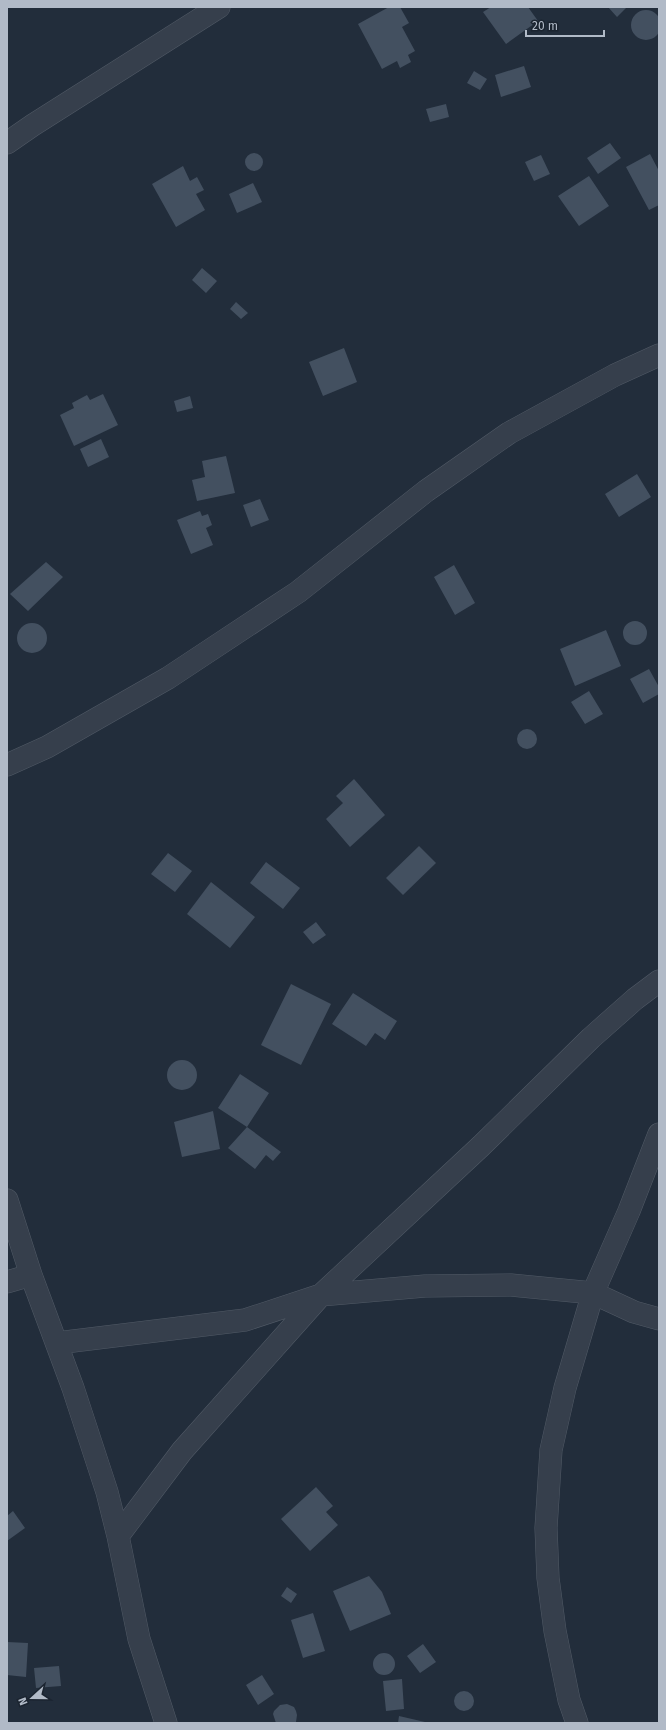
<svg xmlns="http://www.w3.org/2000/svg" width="666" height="1730" viewBox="0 0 666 1730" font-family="'Fira Sans',sans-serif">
<rect width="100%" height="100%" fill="#222d3b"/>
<!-- building -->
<path fill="#435060" d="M389,7H400L409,23L402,27L415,51L408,55L411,62L400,68L397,61L382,69L358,24Z
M491,7H528L538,21L506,44L483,12Z
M608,7H627L617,17Z
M631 25a15 15 0 1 1 30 0a15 15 0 1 1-30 0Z
M524,66L531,87L501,97L495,75Z
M474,71L487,79L480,90L467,83Z
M446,104L449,117L430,122L426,109Z
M610,143L621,158L598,174L587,158Z
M245 162a9 9 0 1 1 18 0a9 9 0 1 1-18 0Z
M650,154L659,171V205L649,210L626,167Z
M541,155L550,174L534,181L525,162Z
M183,166L190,181L197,177L204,190L196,194L205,210L176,227L152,184Z
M589,176L609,206L579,226L558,196Z
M253,183L262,202L237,213L229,194Z
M202,268L217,281L206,293L192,280Z
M236,302L248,313L241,319L230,309Z
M344,348L357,382L323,396L309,362Z
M103,394L118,425L74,446L60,415L74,408L72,403L87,395L90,400Z
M190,396L193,408L177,412L174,401Z
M101,439L109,457L88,467L80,449Z
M226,456L235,493L197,501L192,480L205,477L202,461Z
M637,474L651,497L619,517L605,494Z
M260,499L269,520L251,527L243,505Z
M200,511L202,516L208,514L212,525L206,528L213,545L191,554L177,520Z
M46,562L63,577L28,611L10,594Z
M454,565L475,603L455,615L434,577Z
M623 633a12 12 0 1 1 24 0a12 12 0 1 1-24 0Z
M17 638a15 15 0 1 1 30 0a15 15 0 1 1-30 0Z
M606,630L621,666L575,686L560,649Z
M649,669L659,687V694L643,703L630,679Z
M589,691L603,714L585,724L571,702Z
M517 739a10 10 0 1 1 20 0a10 10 0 1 1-20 0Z
M354,779L385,815L350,847L326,819L343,803L336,796Z
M419,846L436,863L403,895L386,878Z
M168,853L192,871L175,892L151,874Z
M266,862L300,888L283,909L250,883Z
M211,882L255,917L230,948L187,914Z
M316,922L326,935L313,944L303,932Z
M291,984L331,1004L301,1065L261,1045Z
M353,993L397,1021L385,1040L375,1033L366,1046L332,1024Z
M167 1075a15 15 0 1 1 30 0a15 15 0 1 1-30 0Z
M240,1074L269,1093L247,1127L218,1108Z
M213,1111L220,1149L182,1157L174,1122Z
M247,1127L281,1152L273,1161L266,1155L255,1169L228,1148Z
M316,1487L333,1506L326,1512L338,1525L310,1551L281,1519Z
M13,1511L25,1528L7,1541V1516Z
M369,1576L382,1592L391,1614L350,1631L333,1591Z
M287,1587L297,1594L291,1603L281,1596Z
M313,1613L325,1651L303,1658L291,1620Z
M7,1642L28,1643L26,1677L7,1675Z
M423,1644L436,1662L420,1673L407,1656Z
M373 1664a11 11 0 1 1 22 0a11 11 0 1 1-22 0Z
M59,1666L61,1686L36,1688L34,1668Z
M262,1675L274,1694L258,1705L246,1685Z
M402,1679L404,1709L386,1711L383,1681Z
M454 1701a10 10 0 1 1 20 0a10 10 0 1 1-20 0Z
M287,1704L294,1707L296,1711L297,1715L296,1722L276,1723L273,1714L274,1711L280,1705Z
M399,1716L425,1722L424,1723H398Z"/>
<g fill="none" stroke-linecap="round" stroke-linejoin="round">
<defs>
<path id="minor" d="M7,143L33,125L219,7
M7,765L47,747L168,678L298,592L426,491L509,433L615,375L659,355
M7,1200L31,1275L73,1388L107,1492L118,1536L139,1639L166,1723
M7,1282L31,1275
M57,1343L245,1320L321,1295L425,1286L511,1285L593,1293L634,1312L659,1319
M118,1536L182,1451L321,1295L481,1146L591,1038L635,999L659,981
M577,1723L569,1700L555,1631L548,1578L546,1528L551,1450L565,1388L593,1293L629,1211L659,1134"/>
</defs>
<!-- minor casing -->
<use href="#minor" stroke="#515a66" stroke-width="23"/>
<!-- minor -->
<use href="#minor" stroke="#363f4c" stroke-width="22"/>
</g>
<!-- border -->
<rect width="666" height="1730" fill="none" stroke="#b1bac7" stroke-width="16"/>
<!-- north arrow -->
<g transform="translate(32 1698) rotate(249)" stroke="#1b2430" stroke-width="3" paint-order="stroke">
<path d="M0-3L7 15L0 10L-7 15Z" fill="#b1bac7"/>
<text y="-6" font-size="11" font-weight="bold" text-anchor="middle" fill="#b1bac7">N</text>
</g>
<!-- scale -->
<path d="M526 30v6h78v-6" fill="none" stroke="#b1bac7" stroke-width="2"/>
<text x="532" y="30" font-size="12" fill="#b1bac7" stroke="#1b2430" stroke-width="3" paint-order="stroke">20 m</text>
</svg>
